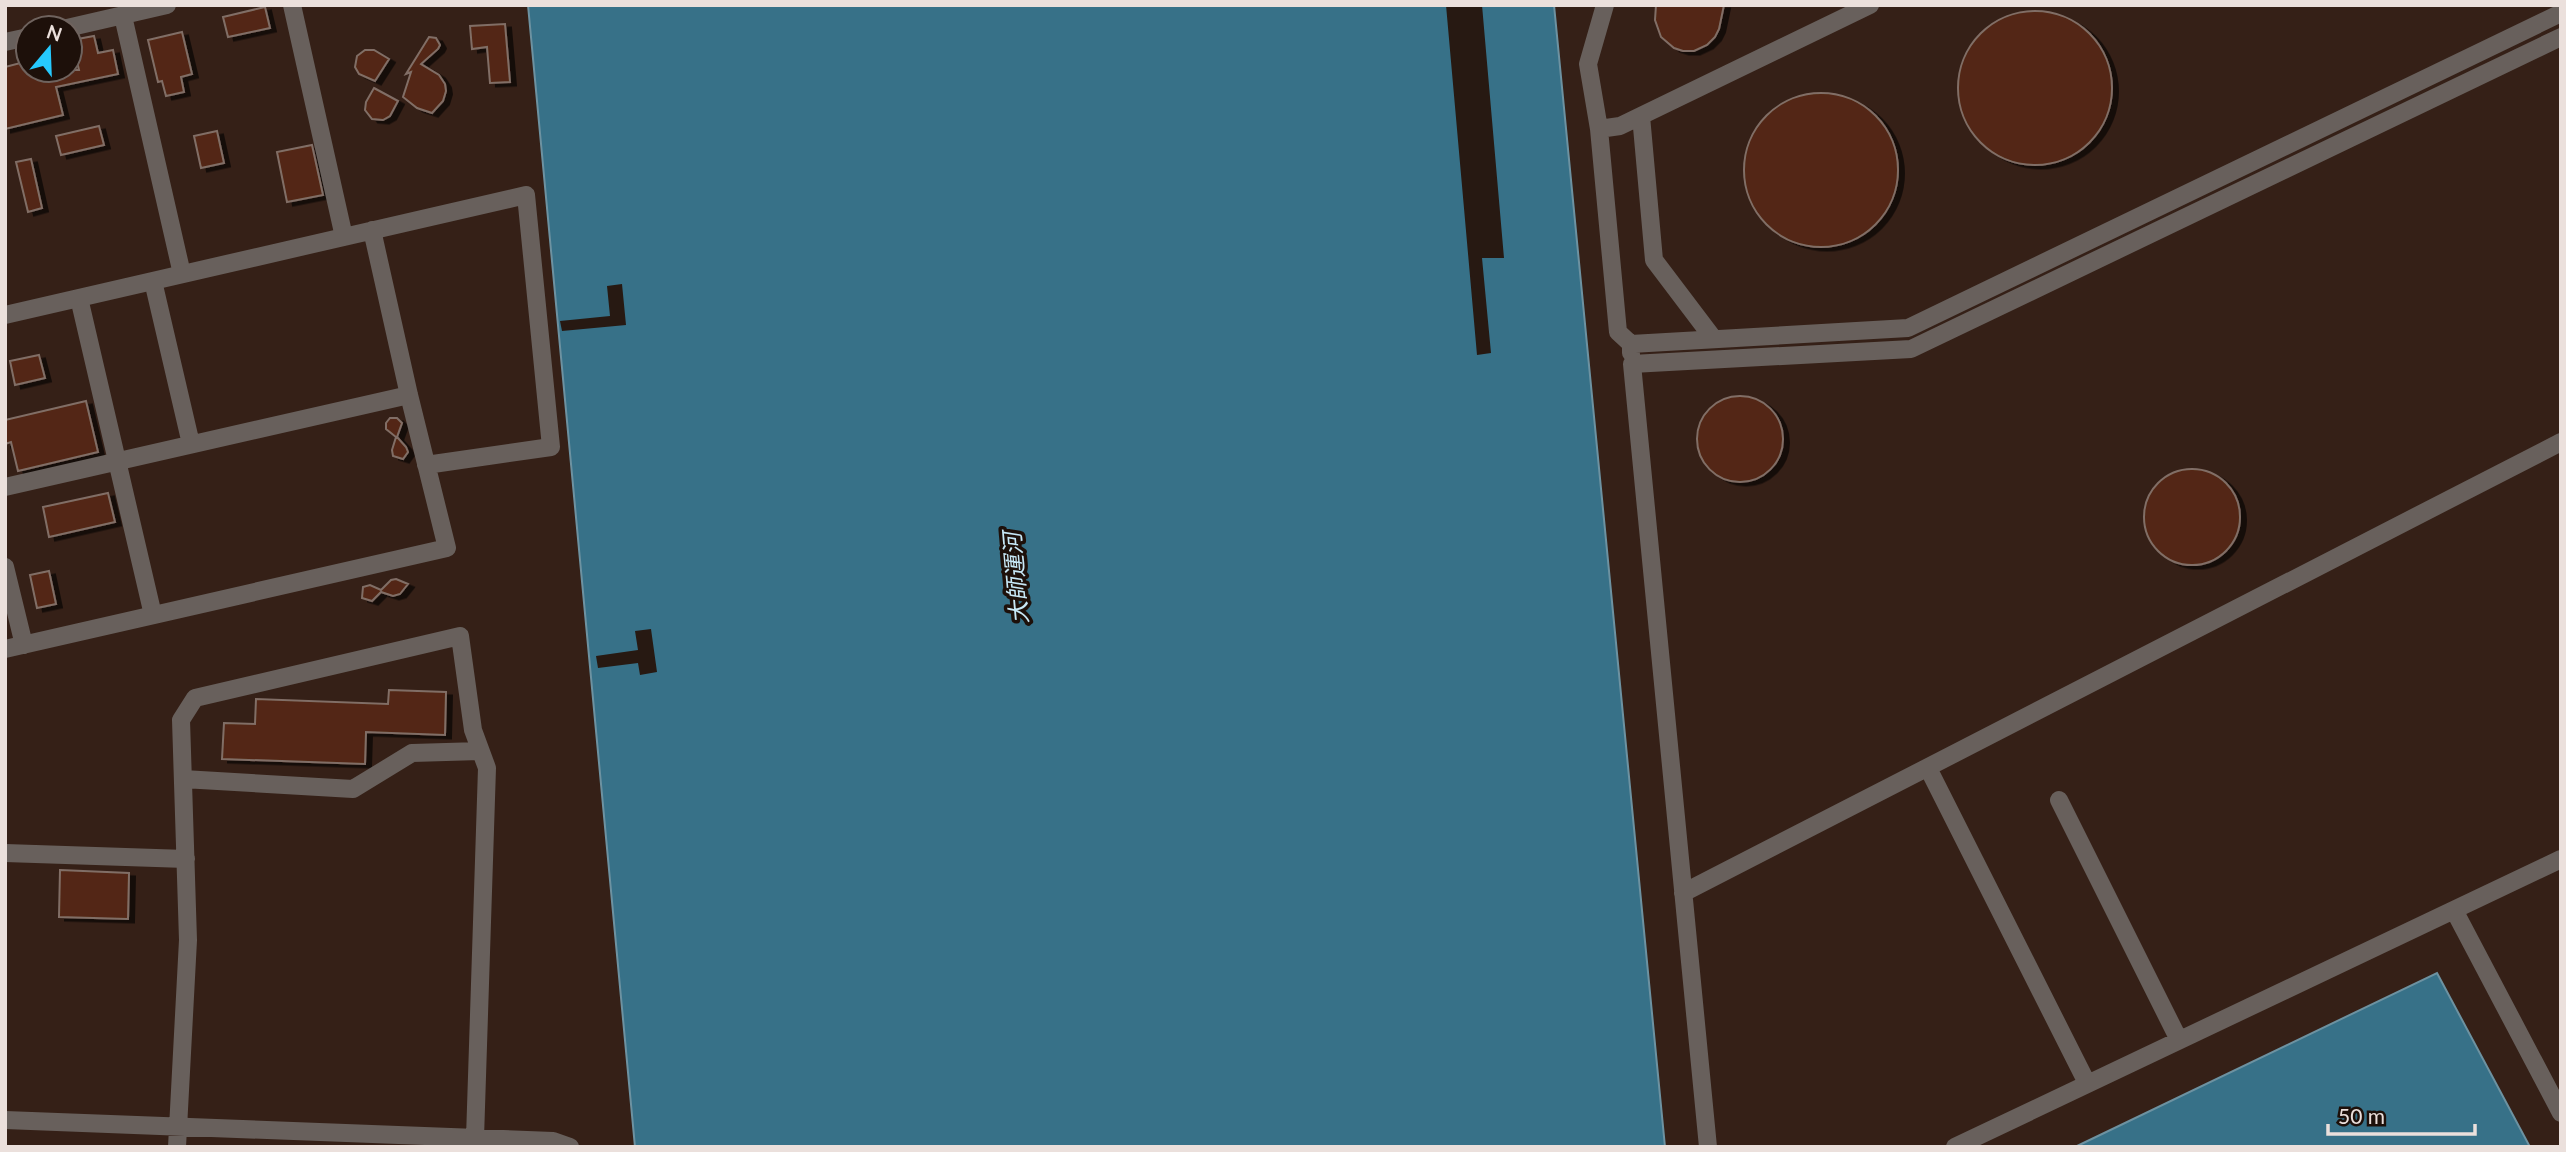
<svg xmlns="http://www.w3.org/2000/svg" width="2566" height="1152" viewBox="0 0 2566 1152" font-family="Lato,'Noto Sans JP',sans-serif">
<defs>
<filter id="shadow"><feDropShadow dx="6" dy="3.5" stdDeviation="0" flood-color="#0009"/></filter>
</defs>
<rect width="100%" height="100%" fill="#271912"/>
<!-- built -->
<path fill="#352017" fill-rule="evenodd" d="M5,5H528L635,1147H5ZM28,28H70V70H28Z
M1554,5H2561V1147H2530L2437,973L2075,1147H1665Z"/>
<!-- water -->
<path fill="#377188" stroke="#6d92a1" stroke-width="2" d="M528,5H1554L1665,1147H635Z
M2437,973L2530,1147H2075Z"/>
<!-- pier -->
<path fill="#271912" d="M1446,5H1482L1504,258H1482L1491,353L1477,355Z
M622,284L626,325L562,331L560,321L610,316L607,286Z
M651,629L657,672L640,675L638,663L598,668L596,656L638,650L635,631Z"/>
<!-- building -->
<path fill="#522713" stroke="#816e66" stroke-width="2" filter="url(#shadow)" d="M1656,5H1724L1719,29L1715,37L1707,45L1694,51H1683L1674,48L1661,37L1655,20Z
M265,7L270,28L228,37L223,17Z
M1958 88a77 77 0 1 1 154 0a77 77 0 1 1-154 0Z
M505,24L510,82L490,83L487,47L472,49L470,26Z
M182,32L192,74L181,77L184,92L166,96L162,81L158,82L148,40Z
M94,36L98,53L113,50L118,74L56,87L63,115L5,129V67L28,61V70H79L72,40Z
M429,37L436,38L440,45L438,49L421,64L439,75L445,84L446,91L443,101L432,113L417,108L403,97L411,72L406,74Z
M365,50H374L389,59L375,81L359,74L355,67L357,56Z
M374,88L398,101L390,116L383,120L372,119L365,110L366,102Z
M1744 170a77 77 0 1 1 154 0a77 77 0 1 1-154 0Z
M99,126L104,145L61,155L56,136Z
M217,131L224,163L201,168L194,136Z
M312,145L323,195L287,202L277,152Z
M31,159L42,208L28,212L16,162Z
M39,355L45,378L15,385L10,361Z
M1697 439a43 43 0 1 1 86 0a43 43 0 1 1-86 0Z
M86,401L98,452L18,471L11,442L5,444V420Z
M390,418H397L402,423L397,437L406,447L408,452L403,459L393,456L392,450L396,437L386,429V423Z
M2144 517a48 48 0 1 1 96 0a48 48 0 1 1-96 0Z
M108,493L115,522L49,537L43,507Z
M49,571L56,604L37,608L30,575Z
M396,579L408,584L400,594L393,596L381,592L372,601L362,598L363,587L370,585L381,590L391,580Z
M389,690L446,692L445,735L366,732L365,764L222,759L224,723L255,724L256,699L388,704Z
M60,870L129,873L128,919L59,917Z"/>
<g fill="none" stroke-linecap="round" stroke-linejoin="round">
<!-- minor -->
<path stroke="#68605c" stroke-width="18" d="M292,5L344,237
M1605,5L1588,64L1599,129L1618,332L1631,344V353
M123,16L182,274
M67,28L167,5
M5,42L28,37
M1641,116L1654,260L1713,338
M1599,129L1620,126L1870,5
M153,281L191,444
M79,298L153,615
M5,315L526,195L551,447L426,465
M1631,344L1908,328L2561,13
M5,487L409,395
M5,567L24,645
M5,649L447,548L409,395L372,230
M1928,768L2087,1083
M183,779L353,789L412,753L480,751
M2059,800L2179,1040
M5,853L186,859
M1683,893L2561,442
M2454,910L2561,1113
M5,1120L553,1141L570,1147
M177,1147L188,940L181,720L195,698L460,636L473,730L487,768L475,1138
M1708,1147L1632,364L1911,349L2561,37
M1955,1147L2561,859"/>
</g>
<g text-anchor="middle" stroke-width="7" stroke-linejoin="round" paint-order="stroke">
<!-- water labels -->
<g font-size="23" font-style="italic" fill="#c7e8f7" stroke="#1d100a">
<text transform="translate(1016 578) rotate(-95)" y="8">大師運河</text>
</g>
</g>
<!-- border -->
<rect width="2566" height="1152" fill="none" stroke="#ebe0dc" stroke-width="14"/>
<!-- north arrow -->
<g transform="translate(49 49) rotate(19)"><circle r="33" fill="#1d100a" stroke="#6f635e" stroke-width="2"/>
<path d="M0-5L12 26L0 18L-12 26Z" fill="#26c9fe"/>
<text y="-10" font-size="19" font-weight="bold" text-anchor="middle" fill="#ebe0dc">N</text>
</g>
<!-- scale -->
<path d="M2328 1124v10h147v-10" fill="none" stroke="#ebe0dc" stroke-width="3.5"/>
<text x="2338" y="1124" font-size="21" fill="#ebe0dc" stroke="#1d100a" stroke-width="5" paint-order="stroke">50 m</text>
</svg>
